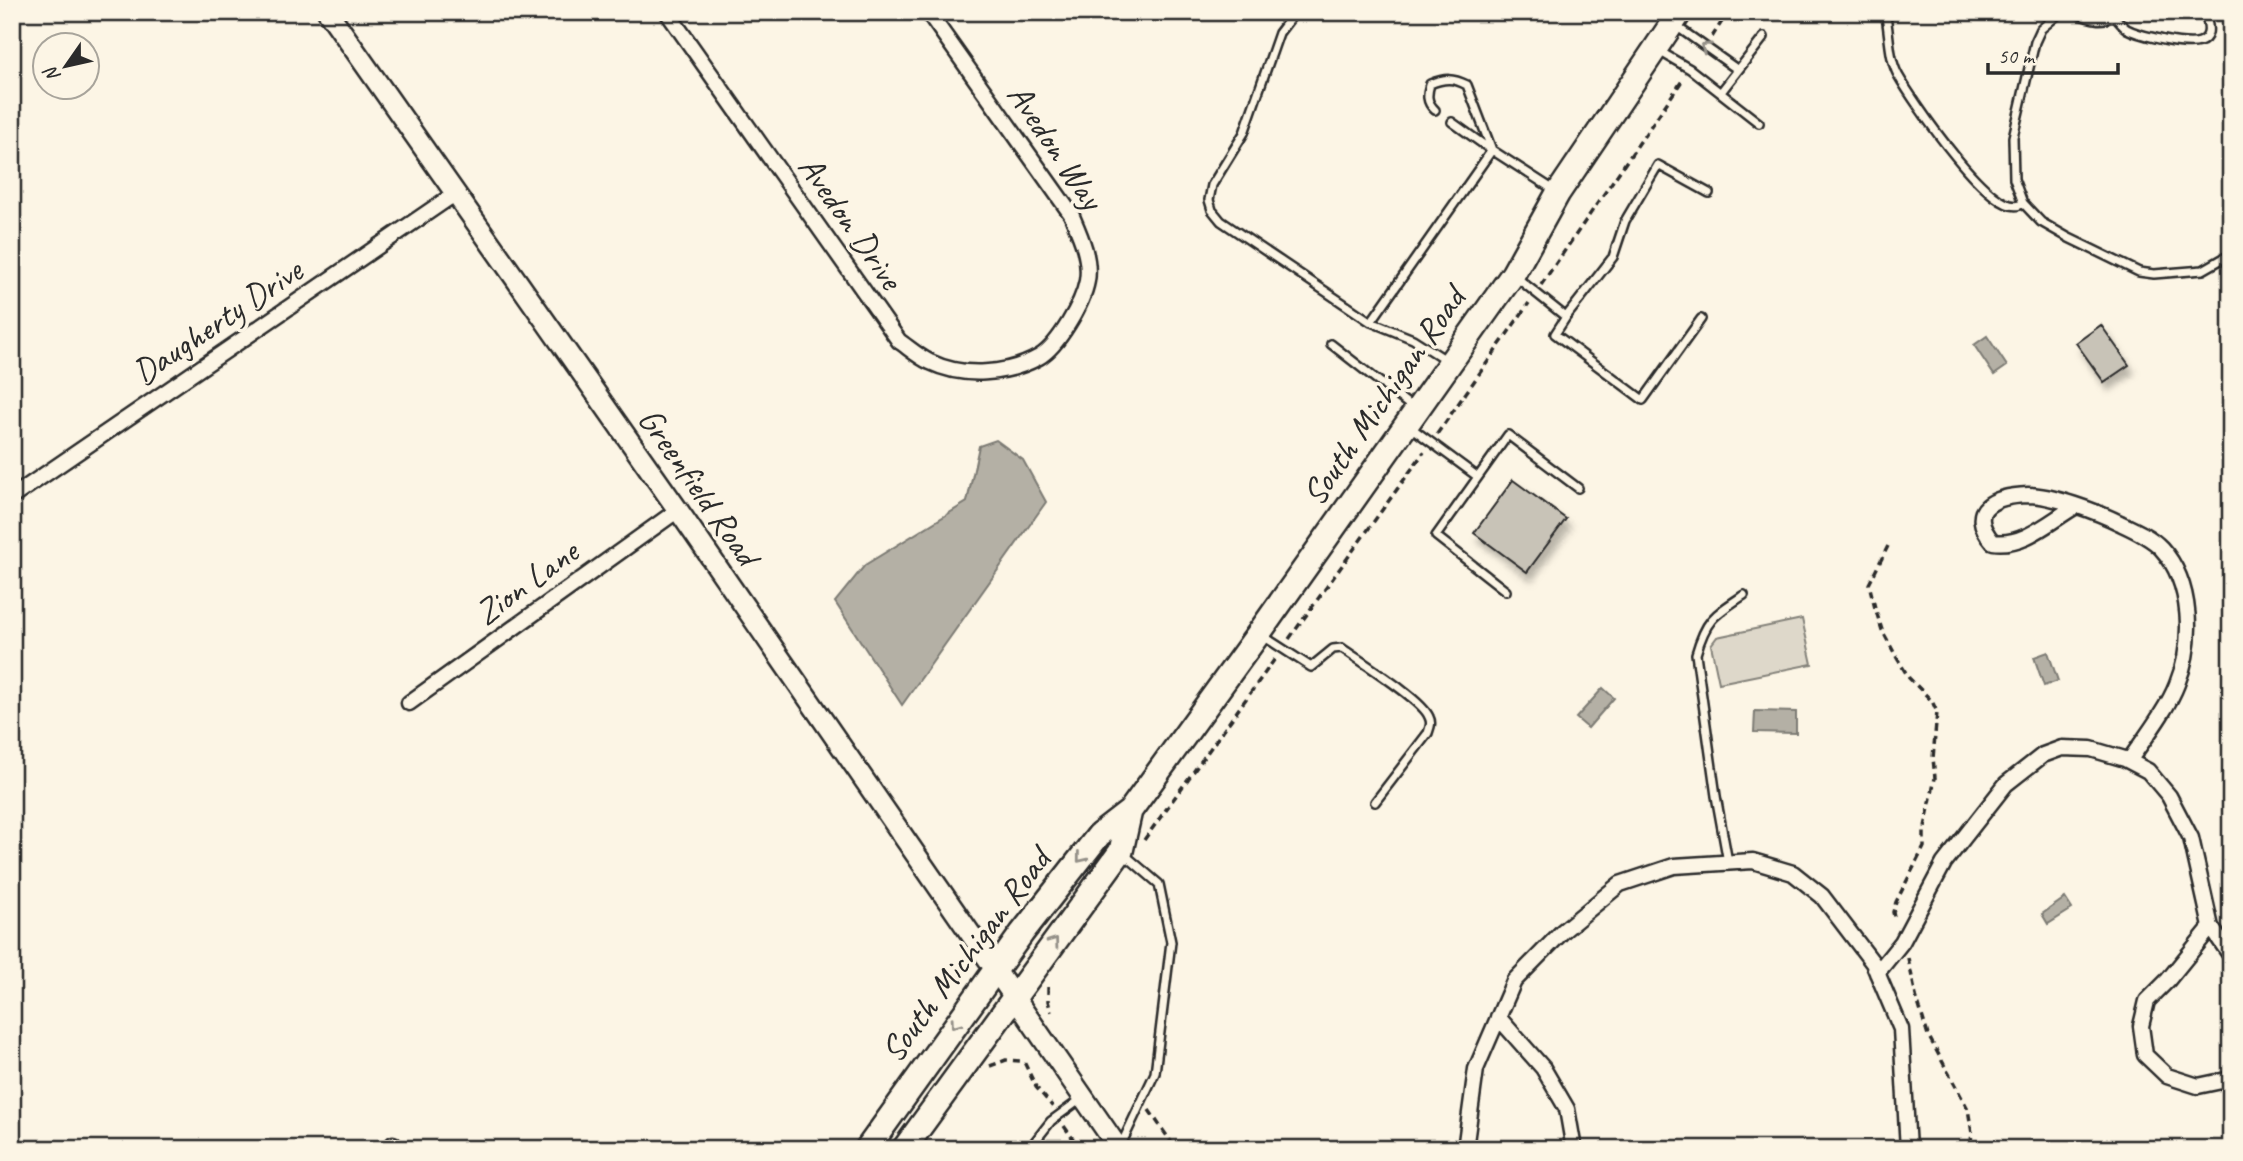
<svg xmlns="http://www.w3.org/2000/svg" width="2243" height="1161" viewBox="0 0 2243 1161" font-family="Caveat,sans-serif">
<defs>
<filter id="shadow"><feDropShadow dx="4.5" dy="8" stdDeviation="3.5" flood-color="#0004"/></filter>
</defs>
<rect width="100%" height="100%" fill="#fcf5e5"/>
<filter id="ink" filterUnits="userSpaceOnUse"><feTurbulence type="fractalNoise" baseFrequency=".0143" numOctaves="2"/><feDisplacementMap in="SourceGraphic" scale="14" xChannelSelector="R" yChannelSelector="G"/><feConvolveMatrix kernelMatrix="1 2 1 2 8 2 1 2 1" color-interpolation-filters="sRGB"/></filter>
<g filter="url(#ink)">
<!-- green -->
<path fill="#ded8ca" stroke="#84827a" stroke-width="2" d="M1802,619L1812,664L1719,683L1711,645L1717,637Z"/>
<!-- water -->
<path fill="#b4b0a5" stroke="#7d7b74" stroke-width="2" d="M1987,336L2007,366L1994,375L1974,345Z
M996,440L1023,460L1046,502L902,705L835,602L865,565L967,502L979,446Z
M2048,652L2058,681L2044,686L2034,657Z
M1603,688L1614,698L1588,728L1576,718Z
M1755,711L1796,712V733L1754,732Z
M2065,898L2072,909L2048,924L2042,914Z"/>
<!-- building -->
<path fill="#c8c3b7" stroke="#2b2b2b" stroke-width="2" filter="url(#shadow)" d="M2101,325L2129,365L2104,382L2076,343Z
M1513,480L1566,519L1527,572L1474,533Z"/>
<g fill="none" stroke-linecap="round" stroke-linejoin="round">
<defs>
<path id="lane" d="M1295,12L1279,33L1244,133L1212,185L1209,200L1212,210L1221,221L1371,322L1413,339L1446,360
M1885,12C1890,33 1888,56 1898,75C1911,98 1996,226 2023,203
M2061,12L2041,29L2035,42L2013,137L2014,179L2023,203L2041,222L2069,238L2139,272L2154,274L2203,270L2231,254
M2074,12C2090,20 2106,24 2121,12
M2115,17C2119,21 2122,26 2127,29C2138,35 2152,37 2164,40C2189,45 2220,50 2204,12
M1676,26L1738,70
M1659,51L1690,69L1759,123
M1721,92L1764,37
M1435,110C1426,102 1427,94 1430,84C1445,78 1453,78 1467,85L1492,150
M1452,122L1491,150
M1516,277L1566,317L1555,334L1643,400L1701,319
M1566,317L1613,257L1625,221L1658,165L1709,193
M1371,322L1492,150L1554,190
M1331,344L1413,408
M1409,426L1478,477L1508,435L1578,488
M1478,477L1436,536L1506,591
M1260,634L1311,667L1333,649L1342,648C1360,661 1423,700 1429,717C1432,723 1430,727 1428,733L1375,802
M1728,862L1716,796L1696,654C1706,619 1714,615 1744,595
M1121,1145L1155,1073L1171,942L1159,884L1124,854
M1029,1149L1051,1121L1081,1099"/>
<path id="street" d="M667,12L899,341C909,348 919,357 930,362C963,378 1007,375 1039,357C1058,346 1083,303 1087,281C1091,258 1080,235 1071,214L928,12
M12,497L456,193
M2076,506C2050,521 2023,547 1993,542C1964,508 1996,496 2028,495C2052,495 2098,512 2120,523C2133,529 2151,537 2161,548C2193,583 2194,642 2177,684C2168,708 2144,739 2129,761
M409,703L678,510
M2211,927L2168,980L2147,1001L2141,1026L2145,1055L2167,1076L2198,1086L2231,1079
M1877,973L1902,942L1944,863L2006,784L2043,755L2062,748L2091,749L2125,759L2148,771L2169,796L2191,838L2211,927L2231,956
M1498,1017L1543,1068L1567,1109L1574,1149
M393,1144L394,1149
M1467,1149L1466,1142L1476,1069L1514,981L1563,931L1620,884L1674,866L1753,861L1793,873L1822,896L1873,963L1901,1029L1908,1149"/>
<path id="secondary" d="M328,12L678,510L1119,1149"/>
<path id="primary" d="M867,1149L1022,933L1099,835L1130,811L1259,633L1513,274L1558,193L1680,12
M904,1149L1121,851L1130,811"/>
</defs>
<!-- lane casing -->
<use href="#lane" stroke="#2b2b2b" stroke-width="12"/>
<!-- street casing -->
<use href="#street" stroke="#2b2b2b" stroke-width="19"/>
<!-- secondary casing -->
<use href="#secondary" stroke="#2b2b2b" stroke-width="24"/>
<!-- primary casing -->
<use href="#primary" stroke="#2b2b2b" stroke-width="28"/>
<!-- path -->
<path stroke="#2b2b2b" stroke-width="3.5" stroke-dasharray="7 5" stroke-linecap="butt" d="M1712,37L1728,12
M1541,285L1684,78
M1437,434L1529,303
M1888,546L1869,584L1875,608L1882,630L1897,658L1909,678L1932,701L1937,712L1933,758L1935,778L1924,832V847L1896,902L1893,912L1895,921
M1289,639L1424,452
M1144,840L1277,656
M1908,958L1916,996L1928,1035L1968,1109L1972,1133L1970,1149
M1048,987V1001L1051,1012
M990,1066L1006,1060L1021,1061L1025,1064L1036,1087L1053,1107
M1149,1110L1176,1149
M1064,1126L1080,1149"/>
<!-- lane -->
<use href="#lane" stroke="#fcf5e5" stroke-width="7"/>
<!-- street -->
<use href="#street" stroke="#fcf5e5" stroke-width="14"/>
<!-- secondary -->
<use href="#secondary" stroke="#fcf5e5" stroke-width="19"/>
<!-- primary -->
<use href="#primary" stroke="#fcf5e5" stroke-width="23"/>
</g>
<!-- one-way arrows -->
<defs><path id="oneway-chevron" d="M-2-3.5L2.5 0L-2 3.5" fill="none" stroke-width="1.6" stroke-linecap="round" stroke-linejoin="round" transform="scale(1.75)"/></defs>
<g stroke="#949088">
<use href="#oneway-chevron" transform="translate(1705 47) rotate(-145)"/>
<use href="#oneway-chevron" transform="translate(1081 858) rotate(129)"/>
<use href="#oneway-chevron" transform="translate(1054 942) rotate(-54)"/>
<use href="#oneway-chevron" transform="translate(955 1024) rotate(126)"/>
</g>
</g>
<g text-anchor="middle" stroke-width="7" stroke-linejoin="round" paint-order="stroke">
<!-- street labels -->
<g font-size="35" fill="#2b2b2b" stroke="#fcf5e5">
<text transform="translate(1056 146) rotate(56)" y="12">Avedon Way</text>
<text transform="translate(851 222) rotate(55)" y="12">Avedon Drive</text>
<text transform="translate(217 321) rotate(-34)" y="12">Daugherty Drive</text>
<text transform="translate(1383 396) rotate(-55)" y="12">South Michigan Road</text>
<text transform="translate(699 486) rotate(55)" y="12">Greenfield Road</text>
<text transform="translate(526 582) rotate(-36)" y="12">Zion Lane</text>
<text transform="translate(965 955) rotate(-53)" y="12">South Michigan Road</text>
</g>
</g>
<!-- margin -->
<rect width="2243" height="1161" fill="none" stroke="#fcf5e5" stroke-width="42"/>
<rect x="21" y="21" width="2201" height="1119" fill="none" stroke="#2b2b2b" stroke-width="2.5" filter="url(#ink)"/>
<!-- north arrow -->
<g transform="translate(66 66) rotate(236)"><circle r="33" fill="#fcf5e5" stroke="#a8a49b" stroke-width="2"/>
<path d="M0-5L12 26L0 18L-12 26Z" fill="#2b2b2b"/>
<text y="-10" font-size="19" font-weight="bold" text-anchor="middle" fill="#2b2b2b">N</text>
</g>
<!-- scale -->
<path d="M1988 63v10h130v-10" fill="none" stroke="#2b2b2b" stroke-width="3.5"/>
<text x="1998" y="63" font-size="21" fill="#2b2b2b" stroke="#fcf5e5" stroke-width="5" paint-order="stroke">50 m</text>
</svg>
